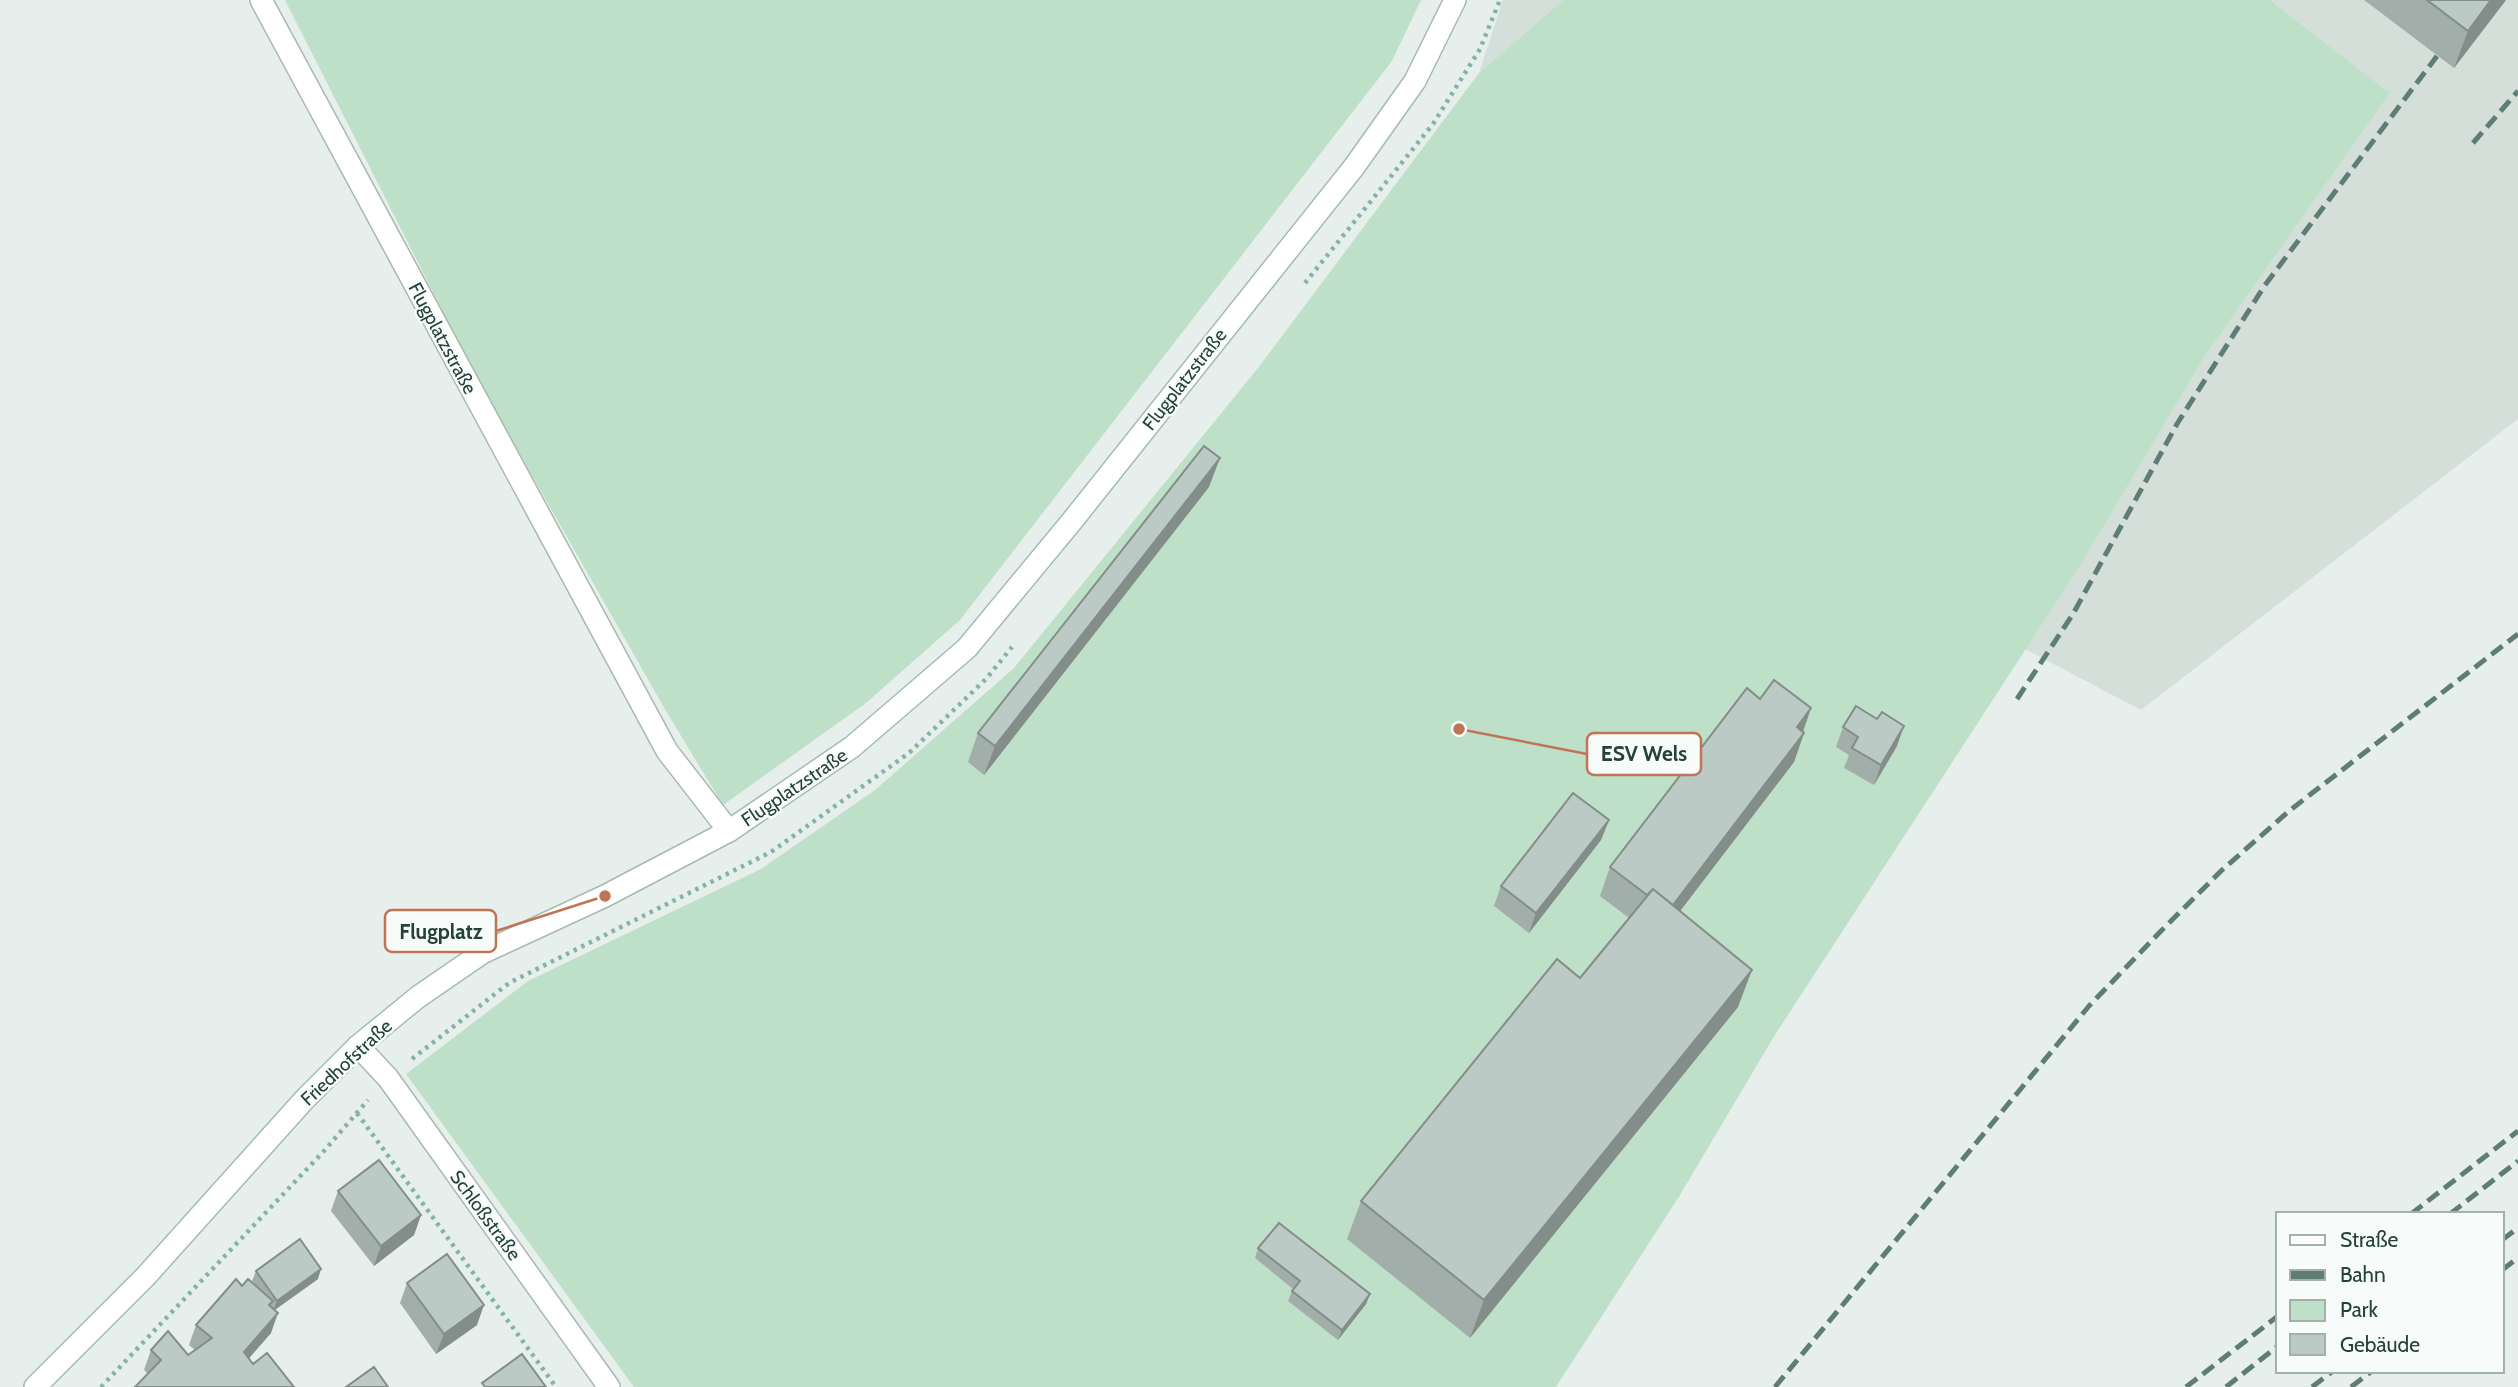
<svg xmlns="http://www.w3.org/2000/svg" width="2518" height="1387" viewBox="0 0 2518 1387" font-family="Cabin,sans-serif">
<rect width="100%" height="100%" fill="#e6efeb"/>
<!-- built -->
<path fill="#d4dfda" d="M1503,0H1563L1479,73Z
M2270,0H2518V419L2141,710L2025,649L2083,561L2205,356L2390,93Z"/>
<!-- green -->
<path fill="#bfe0c8" d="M285,0H1421L1392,61L960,620L866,703L723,805L666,711L477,379Z
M1563,0H2270L2390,93L2205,356L2083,561L1773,1038L1680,1195L1556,1387H634L406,1074L528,981L761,869L875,790L1014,668L1258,368L1479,73Z"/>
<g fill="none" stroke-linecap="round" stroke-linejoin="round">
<defs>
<path id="street" d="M261,0L667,751L729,831
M358,1046L388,1078L609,1387"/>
<path id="secondary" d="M35,1387L146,1276L304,1100L358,1046L418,997L482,953L605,896L729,831L852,747L967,648L1072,521L1354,167L1415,81L1455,0"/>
</defs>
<!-- street casing -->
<use href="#street" stroke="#a8b8b2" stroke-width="24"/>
<!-- secondary casing -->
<use href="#secondary" stroke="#a4bbb3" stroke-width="24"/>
<!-- path -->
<path stroke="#86b3a5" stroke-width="4.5" stroke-dasharray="3.5 5" stroke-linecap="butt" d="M1305,283L1433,124L1480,49L1500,0
M412,1059L509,983L771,852L909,753L986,679L1012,647
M357,1113L556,1387
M101,1387L324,1151L368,1100"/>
<!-- street -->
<use href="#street" stroke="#fff" stroke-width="21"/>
<!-- secondary -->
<use href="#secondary" stroke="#fff" stroke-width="21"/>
<!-- rail -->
<path stroke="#5f7d75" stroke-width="5" stroke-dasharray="14 7" stroke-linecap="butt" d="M2473,143L2518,91
M2017,699L2073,614L2177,424L2265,285L2437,56
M2411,1214L2518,1131
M2450,1214L2518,1161
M2502,1240L2518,1228
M2502,1270L2518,1258
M1775,1387L2089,1006L2159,933L2221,871L2289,811L2518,634
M2186,1387L2278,1316
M2226,1387L2278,1346
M2312,1387L2333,1371
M2351,1387L2372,1371"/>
</g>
<!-- wall -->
<path fill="#a1aea9" d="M2364,0H2506L2454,68Z
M1209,487L984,775L968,762L978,733Z
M1811,708L1803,732L1804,733L1794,762L1680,911L1738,1007L1470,1338L1347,1239L1361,1201L1580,978L1629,918L1600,896L1610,867Z
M1843,727L1897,746L1874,785L1844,768L1849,755L1836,747Z
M1609,820L1601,840L1529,933L1494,906L1501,886Z
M338,1191L421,1215L414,1235L374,1266L331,1211Z
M1258,1248L1370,1294L1366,1304L1338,1340L1288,1301L1293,1289L1255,1258Z
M256,1271L318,1279L275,1310L271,1333L249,1358L253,1364L294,1387L148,1374L144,1370L151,1350L188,1355L195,1350L189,1345L196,1325L255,1285L252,1281Z
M407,1283L477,1325L436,1354L400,1303Z"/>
<!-- shaded-wall -->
<path fill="#838d89" d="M2491,0H2506L2454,68L2468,31Z
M1220,458L1209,487L984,775L995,746Z
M1811,708L1801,737L1804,733L1794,762L1658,940L1668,911Z
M1904,726L1897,746L1874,785L1881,765Z
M1609,820L1601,840L1529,933L1536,913Z
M1752,970L1738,1007L1470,1338L1484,1300Z
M421,1215L414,1235L374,1266L381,1246Z
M321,1269L318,1279L273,1311L277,1301Z
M1370,1294L1366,1304L1338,1340L1342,1330Z
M484,1305L477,1325L436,1354L444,1334Z
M278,1313L271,1333L237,1372L244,1352Z"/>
<!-- building -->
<path fill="#bbcac4" stroke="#838d89" stroke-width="2" d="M2427,0H2491L2468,31Z
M1204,446L1220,458L995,746L978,733Z
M1774,680L1811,708L1797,727L1804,733L1673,905L1653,889L1647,895L1610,867L1747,688L1760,699Z
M1856,706L1877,719L1882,712L1904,726L1881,765L1852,748L1858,737L1843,727Z
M1573,793L1609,820L1536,913L1501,886Z
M1653,889L1752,970L1484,1300L1361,1201L1557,959L1580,978Z
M379,1160L421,1215L381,1246L338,1191Z
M1279,1223L1370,1294L1342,1330L1292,1291L1300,1281L1258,1248Z
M300,1239L321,1269L277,1301L256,1271Z
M447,1254L484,1305L444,1334L407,1283Z
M236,1279L242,1286L248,1279L273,1301L269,1305L278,1313L244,1352L253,1364L267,1353L294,1387H135L161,1360L151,1350L168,1331L188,1355L212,1338L196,1325Z
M522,1354L546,1387H485L482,1383Z
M374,1367L388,1387H346Z"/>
<g text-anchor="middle" stroke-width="5" stroke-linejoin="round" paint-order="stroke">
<!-- street labels -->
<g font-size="19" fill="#24423a" stroke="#f7fbf9">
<text transform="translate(443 338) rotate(62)" y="7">Flugplatzstraße</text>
<text transform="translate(1184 379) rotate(-52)" y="7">Flugplatzstraße</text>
<text transform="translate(794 787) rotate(-34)" y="7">Flugplatzstraße</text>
<text transform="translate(346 1062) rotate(-43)" y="7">Friedhofstraße</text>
<text transform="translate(486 1215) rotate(54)" y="7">Schloßstraße</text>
</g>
</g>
<!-- callouts -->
<path fill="none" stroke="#c07456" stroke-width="2.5" d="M1459 729L1587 754M605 896L496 931"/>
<g fill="#c07456" stroke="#f7fbf9" stroke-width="2.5">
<circle cx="1459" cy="729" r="7"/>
<circle cx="605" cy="896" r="7"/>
</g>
<g fill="#f7fbf9" stroke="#c07456" stroke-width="2.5">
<rect x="1587" y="733" width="114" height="42" rx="7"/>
<rect x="385" y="910" width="111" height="42" rx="7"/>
</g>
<g font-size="21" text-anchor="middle" font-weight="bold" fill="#24423a">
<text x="1644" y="761">ESV Wels</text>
<text x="441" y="939">Flugplatz</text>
</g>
<!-- legend -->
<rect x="2276" y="1212" width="228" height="161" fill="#f7fbf9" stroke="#a3b1ad" stroke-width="2"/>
<rect x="2290" y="1235" width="35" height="10" fill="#ffffff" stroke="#a3b1ad" stroke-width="2"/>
<text x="2340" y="1247" font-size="21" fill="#24423a">Straße</text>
<rect x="2290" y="1270" width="35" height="10" fill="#5f7d75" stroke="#a3b1ad" stroke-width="2"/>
<text x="2340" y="1282" font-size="21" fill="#24423a">Bahn</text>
<rect x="2290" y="1300" width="35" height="21" fill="#bfe0c8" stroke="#a3b1ad" stroke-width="2"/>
<text x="2340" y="1317" font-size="21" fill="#24423a">Park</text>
<rect x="2290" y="1334" width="35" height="21" fill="#bbcac4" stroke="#a3b1ad" stroke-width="2"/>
<text x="2340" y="1352" font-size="21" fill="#24423a">Gebäude</text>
</svg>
